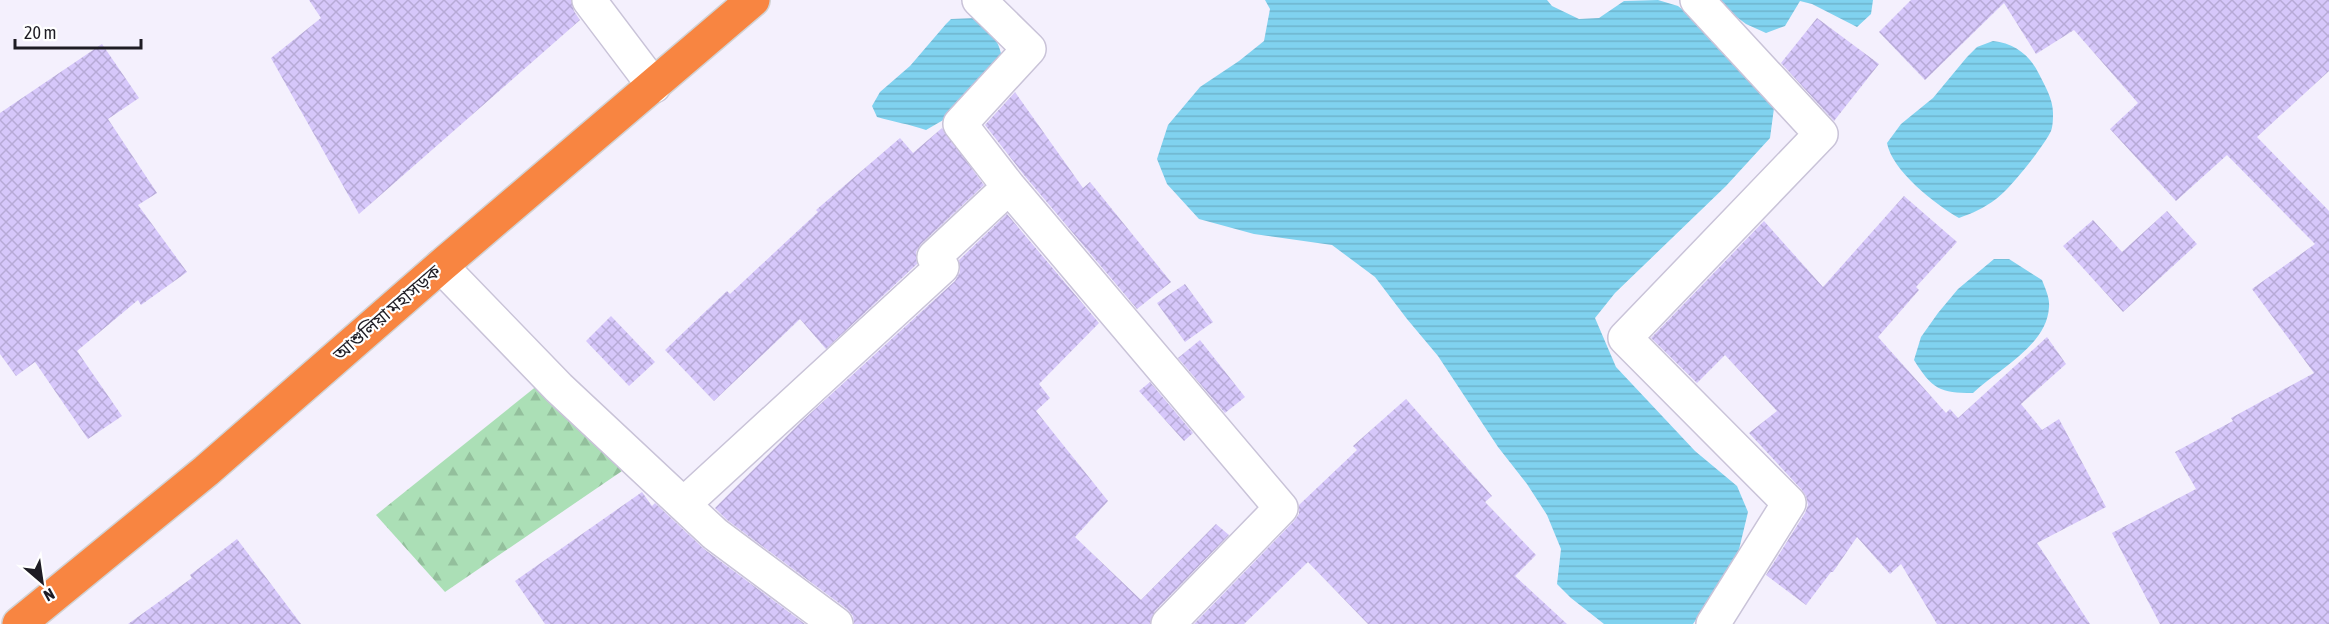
<svg xmlns="http://www.w3.org/2000/svg" width="2329" height="624" viewBox="0 0 2329 624" font-family="'Asap Condensed','Noto Sans Bengali',sans-serif">
<defs>
<pattern id="forest-firs" width="22" height="20" patternUnits="userSpaceOnUse" patternTransform="scale(1.5)"><rect width="22" height="20" fill="#abdfb6"/><path d="M5 1l3.5 6h-7zM16 11l3.5 6h-7z" fill="#93bf9c"/></pattern>
<pattern id="water-rules" width="6" height="5" patternUnits="userSpaceOnUse" patternTransform="scale(1.5)"><rect width="6" height="5" fill="#80d2ef"/><path d="M0 2.5h6" fill="none" stroke="#6eb4cd"/></pattern>
<pattern id="building-cross-hatch" width="8" height="8" patternUnits="userSpaceOnUse" patternTransform="scale(1.5)"><rect width="8" height="8" fill="#d6c7fa"/><path d="M0 0l8 8M0 8l8-8" fill="none" stroke="#b7aad6"/></pattern>
</defs>
<rect width="100%" height="100%" fill="#f4f0fd"/>
<!-- forest -->
<path fill="url(#forest-firs)" d="M538,385L622,471L445,592L376,515Z"/>
<!-- water -->
<path fill="url(#water-rules)" d="M1265,0H1547L1552,6L1579,19L1599,18L1624,1L1658,0L1678,6L1722,41L1759,84L1774,108L1770,138L1726,186L1615,293L1595,318L1616,367L1695,451L1737,486L1748,512L1736,562L1693,624H1604L1571,598L1557,584L1561,549L1547,515L1527,484L1498,447L1438,356L1407,319L1375,277L1332,245L1254,234L1199,219L1167,184L1157,159L1168,125L1200,87L1239,61L1264,41L1270,9Z
M1714,0H1873L1871,14L1857,27L1812,4L1800,1L1785,26L1766,33L1746,24Z
M977,18C993,34 1000,41 1003,64L945,119L926,130C909,124 894,122 877,117L872,106L880,92L910,66L946,24L951,19Z
M1993,41C2014,43 2030,55 2039,74C2045,86 2053,99 2053,113C2053,118 2053,126 2051,131C2044,146 2010,189 1996,199C1984,208 1973,213 1959,218C1935,204 1892,171 1887,143L1901,124L1933,98L1967,57L1977,47Z
M1994,259H2009L2042,280C2045,288 2050,298 2049,307C2047,346 1998,369 1973,393C1940,393 1932,389 1914,360L1921,337L1938,313L1958,289Z"/>
<!-- building -->
<path fill="url(#building-cross-hatch)" d="M309,0H571L574,11L580,20L359,214L271,58L321,18Z
M1911,0H2329V71L2257,137L2329,211V624H2160L2112,533L2196,489L2175,452L2233,421L2231,418L2314,373L2252,289L2315,244L2227,155L2176,201L2110,129L2138,103L2074,30L2036,54L2004,3L1925,80L1879,32Z
M1817,18L1879,64L1834,121L1781,63Z
M102,44L139,98L108,119L157,193L138,205L187,272L141,305L138,300L77,351L122,416L88,439L35,362L16,376L0,354V113Z
M1015,92L1083,188L1090,182L1171,282L1137,309L1024,175L985,125Z
M942,128L984,185L921,244L916,252L917,264L826,349L800,319L714,401L665,350L727,291L730,294L818,212L816,210L900,138L913,153Z
M1904,196L1957,242L1916,287L1919,290L1878,337L1946,413L1950,409L1958,418L2047,337L2066,364L2021,404L2042,430L2059,419L2106,507L2037,543L2090,624H1937L1901,564L1890,574L1857,537L1833,572H1831L1806,605L1766,575L1805,513L1808,505L1806,496L1802,490L1749,433L1777,411L1725,355L1697,383L1651,338L1764,221L1823,287Z
M2167,211L2197,244L2123,312L2063,246L2093,220L2122,252Z
M1007,214L1099,323L1039,384L1050,398L1036,411L1108,501L1075,537L1141,600L1216,524L1229,535L1155,611L1150,624H854L853,616L847,609L727,520L715,508L802,421L955,281L960,272L959,260Z
M1185,284L1213,322L1185,342L1157,303Z
M611,316L655,362L629,386L586,341Z
M1200,340L1245,397L1225,413L1178,358Z
M1150,382L1193,433L1184,441L1139,391Z
M1406,399L1492,496L1485,502L1536,555L1515,576L1567,624H1368L1308,562L1244,624H1194L1294,521L1299,514V505L1357,450L1353,446Z
M642,492L652,506L655,503L704,549L805,624H545L515,581Z
M237,539L301,624H128L192,578L190,575Z"/>
<g fill="none" stroke-linecap="round" stroke-linejoin="round">
<defs>
<path id="street" d="M589,0L654,86
M979,0L1029,49L960,124L1009,187L1281,508L1168,624
M1697,0L1821,134L1625,338L1789,503L1713,624
M441,266L559,388L715,534L836,624
M684,504L942,267L934,257L1009,187"/>
<path id="highway" d="M19,624L206,471L441,266L753,0"/>
</defs>
<!-- street casing -->
<use href="#street" stroke="#c9c3d8" stroke-width="36"/>
<!-- highway casing -->
<use href="#highway" stroke="#d2d2d3" stroke-width="36"/>
<!-- street -->
<use href="#street" stroke="#fff" stroke-width="33"/>
<!-- highway -->
<use href="#highway" stroke="#f88541" stroke-width="33"/>
</g>
<g text-anchor="middle" stroke-width="4.5" stroke-linejoin="round" paint-order="stroke">
<!-- street labels -->
<g font-size="18" fill="#1e1c24" stroke="#fff">
<text transform="translate(387 313) rotate(-41)" y="6">আশুলিয়া মহাসড়ক</text>
</g>
</g>
<!-- north arrow -->
<g transform="translate(42 582) rotate(151)" stroke="#ffffff" stroke-width="4.5" paint-order="stroke">
<path d="M0-4.5L10 22L0 15L-10 22Z" fill="#1e1c24"/>
<text y="-9" font-size="16" font-weight="bold" text-anchor="middle" fill="#1e1c24">N</text>
</g>
<!-- scale -->
<path d="M15 39v9h126v-9" fill="none" stroke="#1e1c24" stroke-width="3"/>
<text x="24" y="39" font-size="18" fill="#1e1c24" stroke="#ffffff" stroke-width="4.5" paint-order="stroke">20 m</text>
</svg>
